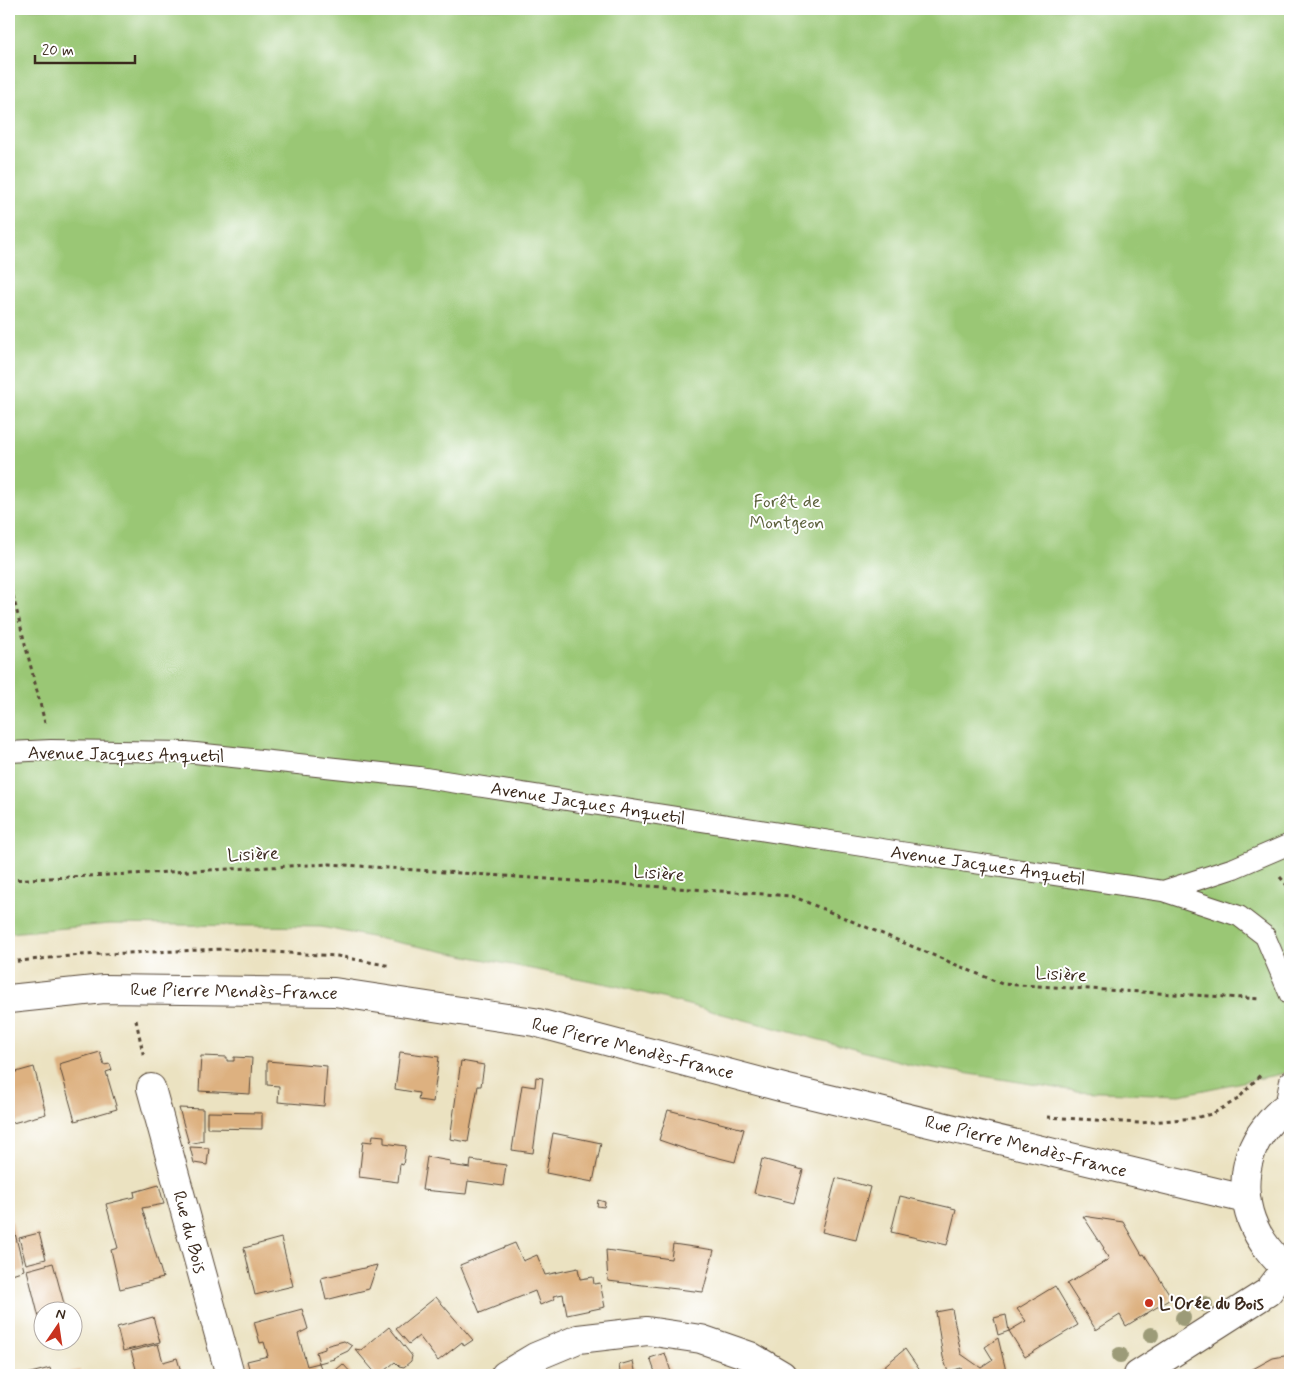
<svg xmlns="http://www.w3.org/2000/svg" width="1299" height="1384" viewBox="0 0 1299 1384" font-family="Mynerve,sans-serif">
<rect width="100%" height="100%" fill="#fff"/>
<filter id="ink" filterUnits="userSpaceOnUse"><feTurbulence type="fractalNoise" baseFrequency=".02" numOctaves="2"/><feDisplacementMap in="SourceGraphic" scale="10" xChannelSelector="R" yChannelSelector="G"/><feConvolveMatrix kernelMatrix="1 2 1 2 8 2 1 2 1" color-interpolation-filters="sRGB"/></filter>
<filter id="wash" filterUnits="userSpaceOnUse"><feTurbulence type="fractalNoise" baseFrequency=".0096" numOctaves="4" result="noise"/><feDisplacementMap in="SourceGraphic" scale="20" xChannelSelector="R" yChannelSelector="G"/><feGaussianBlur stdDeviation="1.12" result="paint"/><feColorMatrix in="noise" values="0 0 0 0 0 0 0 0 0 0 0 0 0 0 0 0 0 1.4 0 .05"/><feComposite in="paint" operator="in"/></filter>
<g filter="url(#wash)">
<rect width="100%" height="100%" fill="#ebe2c1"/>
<!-- green -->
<path fill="#9ac775" stroke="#6a784a" d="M9,9H1290V1072L1180,1095L1075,1091L914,1065L617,986L321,927L110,924L9,933Z"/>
<g id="blocks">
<!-- building -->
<path fill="#ddb180" d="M100,1052L104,1065L110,1064L112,1070L106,1072L117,1109L75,1121L59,1064Z
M400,1052L439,1057L433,1102L418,1100L419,1093L395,1089Z
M201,1056L227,1057V1061H234V1057L252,1058L250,1094L199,1091Z
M267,1061L327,1066L324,1106L278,1102L279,1086L267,1085Z
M461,1061L484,1065L481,1086H478L468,1142L450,1139Z
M34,1067L46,1114L9,1124V1074Z
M536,1077L543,1078L533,1153L512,1150L522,1085L535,1087Z
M179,1108L203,1109V1141L189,1144Z
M668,1110L744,1129L735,1162L688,1150L659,1140Z
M207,1112L262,1113V1129L207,1128Z
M553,1133L601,1143L593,1182L546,1173Z
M373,1135L384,1136V1143L406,1146L403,1165L400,1164L398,1182L359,1177L363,1141L372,1142Z
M190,1147L209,1148L207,1165L194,1163Z
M427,1157L450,1161V1165L470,1168L471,1160L506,1165L503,1186L468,1181L466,1194L422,1190Z
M762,1159L803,1170L794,1203L754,1193Z
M836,1178L870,1187L856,1240L822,1232Z
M159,1185L164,1204L142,1208L163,1278L120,1289L111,1250L118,1248L106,1204L135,1197L134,1192Z
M900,1196L956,1209L947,1245L891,1232Z
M598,1200L605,1202L604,1207L597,1206Z
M1083,1216L1123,1222L1142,1255L1144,1254L1172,1298L1126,1326L1120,1315L1096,1330L1067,1284L1109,1259L1103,1249L1104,1248Z
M12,1221L24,1270L9,1275V1266L11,1265L9,1255V1222Z
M39,1233L46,1259L26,1264L19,1238Z
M281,1238L293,1286L255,1295L244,1248Z
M515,1243L523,1261L537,1255L545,1275L578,1268L580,1279L593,1277L594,1284L600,1283L605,1307L567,1315L563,1294L553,1296L555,1299L540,1305L535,1291L480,1313L460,1265Z
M673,1244L714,1250L703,1292L608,1281L606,1250L671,1259Z
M53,1263L66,1311L42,1312V1317L39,1318L27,1270Z
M377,1265L369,1289L326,1300L321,1278Z
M1055,1286L1078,1325L1025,1357L1009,1331L1026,1321L1017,1309Z
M436,1297L473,1340L464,1346L462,1342L438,1361L419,1336L409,1344L396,1329Z
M302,1309L308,1329L298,1334L307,1366L319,1363L321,1368L315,1370L316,1375H251L247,1361L268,1356L264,1342L260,1343L254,1322Z
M952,1309L961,1354L981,1368L993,1360L985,1347L998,1338L1007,1375H965L961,1368L948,1372L943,1357L936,1312Z
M1006,1315L1009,1331L998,1335L994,1318Z
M153,1317L160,1342L123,1351L117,1327Z
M389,1327L412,1356L411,1361L404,1367L399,1366L395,1362L379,1375H377L355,1349L361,1350Z
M344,1341L352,1346L348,1351L333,1358L334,1359L319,1363L316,1352L325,1349V1346Z
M158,1344L163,1362L177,1358L182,1375H133L131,1371L136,1369L131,1351Z
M905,1349L923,1375H873L883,1367Z
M665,1353L672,1375H656L650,1358Z
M1290,1355V1375H1242L1273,1358Z
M633,1361L636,1375H609L620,1372L619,1365Z
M343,1364L353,1375H330Z
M50,1368L52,1375H23Z
M80,1370L82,1375H70L69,1372Z"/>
</g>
</g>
<g filter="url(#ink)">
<use href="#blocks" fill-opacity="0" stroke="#554636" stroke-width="1"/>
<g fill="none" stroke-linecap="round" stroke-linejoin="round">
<defs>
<path id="lane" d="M9,752L51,750L186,752L419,777L907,853L1163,891L1239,916L1265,936L1290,995
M1163,891L1234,868L1290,844
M1285,1107L1290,1081"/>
<path id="street" d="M151,1088L230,1375
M505,1375L535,1357L578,1339L647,1331L701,1339L750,1356L782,1375"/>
<path id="secondary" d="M9,999L104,989L334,992L534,1022L784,1088L1245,1199
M1290,1104C1280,1110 1272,1119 1265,1128C1237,1164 1240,1214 1268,1249C1274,1257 1281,1265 1290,1270
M1138,1375L1268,1292L1286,1268"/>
</defs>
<!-- lane casing -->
<use href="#lane" stroke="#554636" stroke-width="22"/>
<!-- street casing -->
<use href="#street" stroke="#554636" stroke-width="30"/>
<!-- secondary casing -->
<use href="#secondary" stroke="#554636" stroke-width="30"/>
<!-- path -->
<path stroke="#554636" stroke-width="3" stroke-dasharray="4 4" stroke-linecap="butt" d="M9,580L45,723
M1280,877L1290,889
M9,880L330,864L792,896L1002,984L1261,999
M9,962L81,955L224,949L337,956L391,966
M136,1020L144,1058
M1047,1117L1140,1123L1194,1118L1212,1114L1238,1099L1262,1073"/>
<!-- lane -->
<use href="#lane" stroke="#fff" stroke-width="20"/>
<!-- street -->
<use href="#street" stroke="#fff" stroke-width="28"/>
<!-- secondary -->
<use href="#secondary" stroke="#fff" stroke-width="28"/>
</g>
<!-- trees -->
<g fill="#9c9b78">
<circle cx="1205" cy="1304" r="8"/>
<circle cx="1183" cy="1318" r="8"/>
<circle cx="1151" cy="1335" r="8"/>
<circle cx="1120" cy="1355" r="8"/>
</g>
</g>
<!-- markers -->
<circle fill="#c8321e" stroke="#fff" stroke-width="2" cx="1149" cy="1303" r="5"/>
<g text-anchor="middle" stroke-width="4" stroke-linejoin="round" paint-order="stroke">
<!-- park labels -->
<g font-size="18" fill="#5c613c" stroke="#fff">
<text x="787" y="507">Forêt de<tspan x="787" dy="21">Montgeon</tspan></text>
</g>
<!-- street labels -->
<g font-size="18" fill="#3b2a1e" stroke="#fff">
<text transform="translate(126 754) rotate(1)" y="6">Avenue Jacques Anquetil</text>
<text transform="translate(588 803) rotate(9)" y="6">Avenue Jacques Anquetil</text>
<text transform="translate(253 854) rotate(-3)" y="6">Lisière</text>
<text transform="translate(988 865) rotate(8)" y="6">Avenue Jacques Anquetil</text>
<text transform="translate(659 873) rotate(4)" y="6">Lisière</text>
<text transform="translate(1061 974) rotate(3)" y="6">Lisière</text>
<text transform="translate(234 991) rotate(1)" y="6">Rue Pierre Mendès-France</text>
<text transform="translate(633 1048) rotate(14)" y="6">Rue Pierre Mendès-France</text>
<text transform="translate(1026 1146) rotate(14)" y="6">Rue Pierre Mendès-France</text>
<text transform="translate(190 1232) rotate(75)" y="6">Rue du Bois</text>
</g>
<!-- poi labels -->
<g font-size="18" font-weight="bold" fill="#3b2a1e" stroke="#fff" text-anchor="start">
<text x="1159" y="1309">L'Orée du Bois</text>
</g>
</g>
<!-- margin -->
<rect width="1299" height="1384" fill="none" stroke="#fff" stroke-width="30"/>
<!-- north arrow -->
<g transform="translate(58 1326) rotate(13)"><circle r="24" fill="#ffffff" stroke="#b1aaa5"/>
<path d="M0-4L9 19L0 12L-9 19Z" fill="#c8321e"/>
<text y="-8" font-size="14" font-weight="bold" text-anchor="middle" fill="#3b2a1e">N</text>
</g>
<!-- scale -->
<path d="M35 55v8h100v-8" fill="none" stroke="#3b2a1e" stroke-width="2.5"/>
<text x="42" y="55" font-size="15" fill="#3b2a1e" stroke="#ffffff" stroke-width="4" paint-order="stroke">20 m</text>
</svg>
